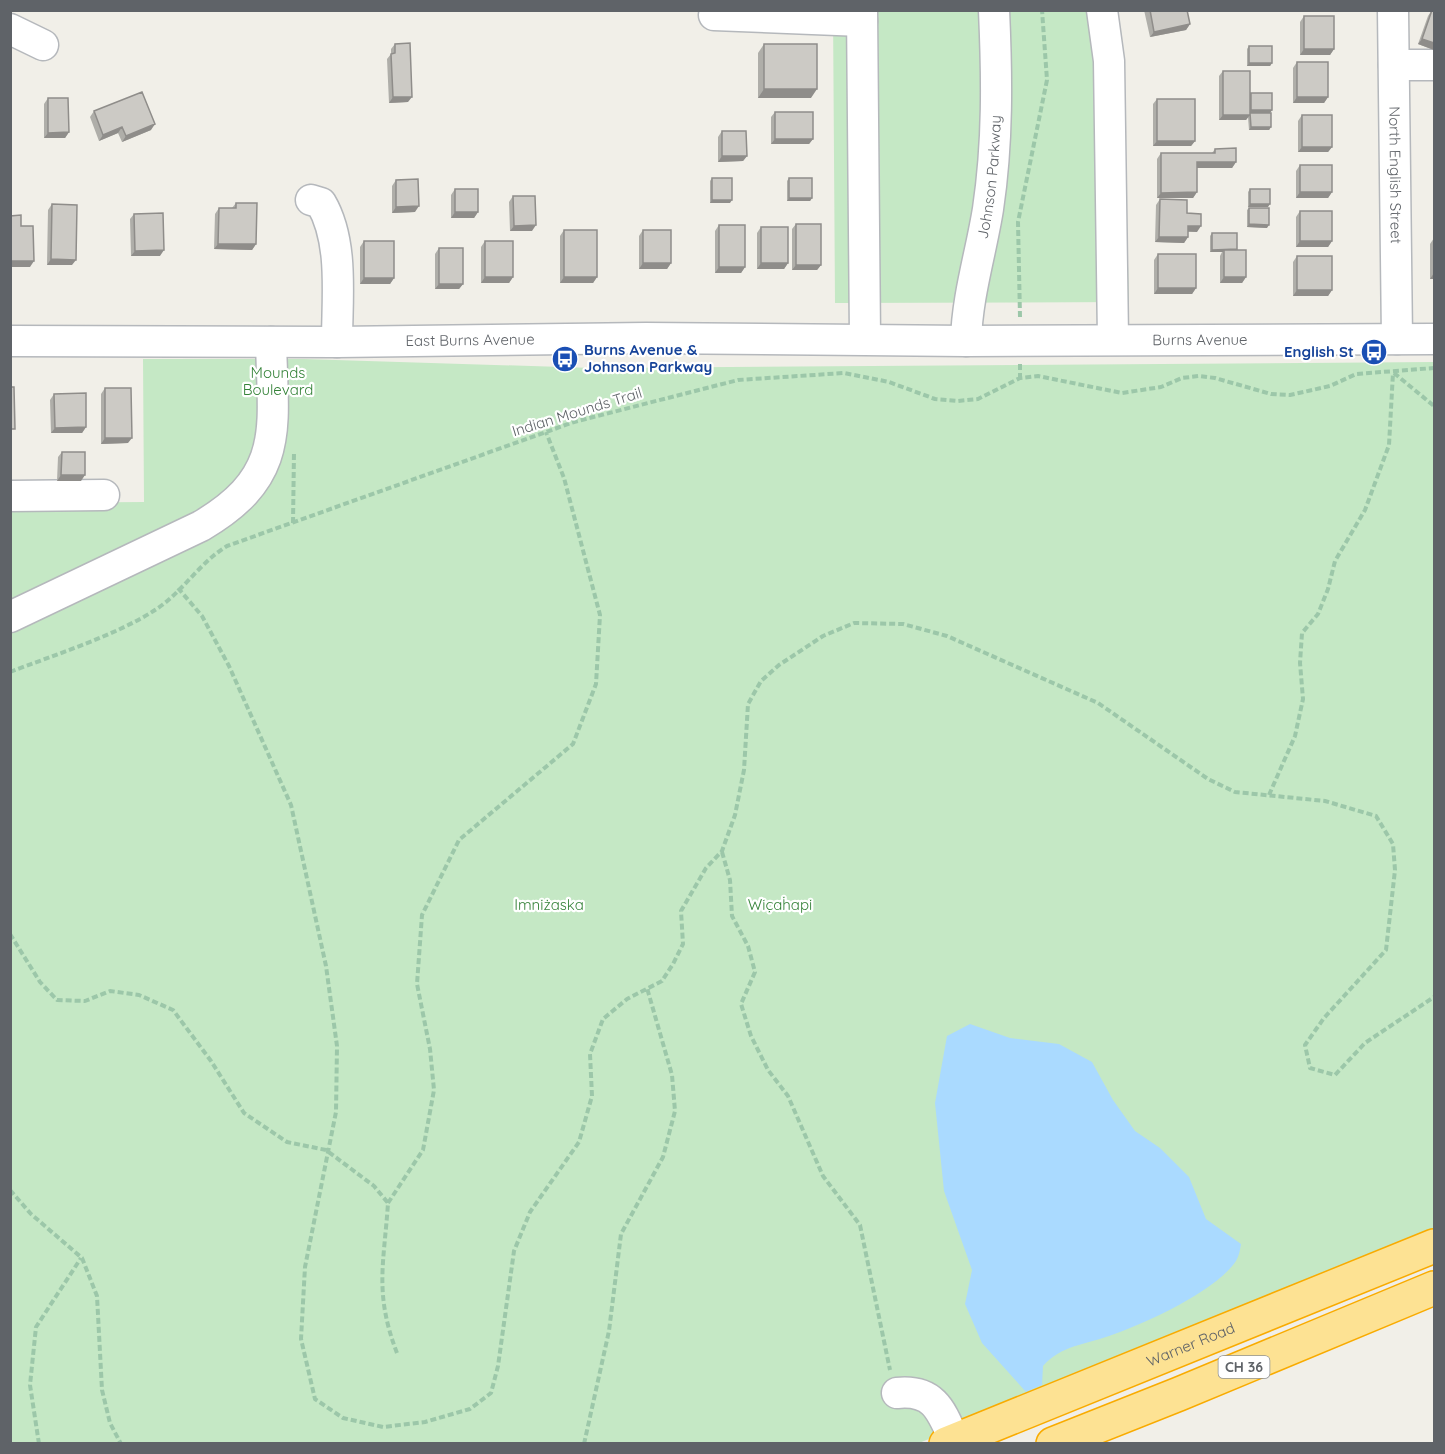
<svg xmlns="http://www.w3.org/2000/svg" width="1445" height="1454" viewBox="0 0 1445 1454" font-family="Quicksand,sans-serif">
<rect width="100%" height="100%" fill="#f1efe8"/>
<!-- green -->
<path fill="#c5e8c5" d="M833,11H1117L1122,36L1129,302L835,303Z
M143,359H304L593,368L1434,362V1236L919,1443H11L10,503L144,502Z"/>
<!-- water -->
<path fill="#aadaff" d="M970,1024L1010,1038L1059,1044L1092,1062L1113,1100L1135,1131L1160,1148L1189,1177L1206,1219L1241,1244C1240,1250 1239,1256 1236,1261C1215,1292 1144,1324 1109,1336C1084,1345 1062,1345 1043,1366L1042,1385L1026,1392L982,1343L965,1304L972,1270L944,1191L935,1103L947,1036Z"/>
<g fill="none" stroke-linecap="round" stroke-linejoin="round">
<defs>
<g id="minor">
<path d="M862,10L865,338"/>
<path d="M1102,10L1109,61L1113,338"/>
<path id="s1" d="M1393,10L1397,339"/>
<path d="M714,15L862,21"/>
<path d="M10,29L43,45"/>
<path d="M1394,65H1434"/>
<path d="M311,200L321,203C344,242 337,298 337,342"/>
<path id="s2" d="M10,341L337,342L646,338L966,341L1434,339"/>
<path id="s3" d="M966,341C967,296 981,253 988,209C998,142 997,77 994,10"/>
<path d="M10,496L104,495"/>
<path d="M10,617L201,526C286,476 273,429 271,342"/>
<path d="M897,1393C936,1389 942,1413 956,1444"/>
</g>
<g id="highway">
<path id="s4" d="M946,1444L1434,1246"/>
<path d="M1053,1444L1179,1394L1434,1288"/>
</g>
</defs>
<!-- minor casing -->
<use href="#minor" stroke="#b5b8bc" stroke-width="33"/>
<!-- highway casing -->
<use href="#highway" stroke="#f9ab00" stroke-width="36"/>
<!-- path -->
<path stroke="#9cc7a9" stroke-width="4" stroke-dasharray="6 3" stroke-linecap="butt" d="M1020,317L1018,222L1047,80L1042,10
M1020,364V378
M1394,373L1434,406
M293,523L294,452
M178,588L202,616L229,666L291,805L326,966L337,1046L336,1112L305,1267L301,1339L315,1399L343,1418L383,1427L425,1422L470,1409L491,1393L498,1366L514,1251L530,1212L579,1142L592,1096L590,1054L603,1019L627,999L662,981L673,964L683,944L681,911L706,868L722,851L735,815L744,770L748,704L761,681L779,665L823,636L854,623L903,624L947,636L1098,703L1208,779L1235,792L1325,801L1376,816L1393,844L1395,870L1386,950L1324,1018L1305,1045L1310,1068L1335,1075L1365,1043L1434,997
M10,672C54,655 117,635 155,610C182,593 199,563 227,546L574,422L738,380L844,373L889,382L935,399L958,401L978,399L1020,378L1038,376L1122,393L1161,387L1182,378L1199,376L1215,378L1271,394L1290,395L1330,386L1356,374L1434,368
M1269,795L1295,736L1303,699L1300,663L1302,633L1318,614L1328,589L1335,561L1365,510L1389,445L1393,373
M722,852L730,880L732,916L748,946L755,972L741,1004L751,1036L768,1070L788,1096L823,1176L860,1225L890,1370
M10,934L40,982L57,1000L85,1001L110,991L139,995L173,1010L211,1061L244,1113L287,1142L326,1150L374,1186L388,1203C384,1264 374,1293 397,1353
M10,1190L31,1214L82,1258L97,1296L102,1390L110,1423L121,1444
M388,1203L423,1150L434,1090L430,1049L417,984L422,915L459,840L573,744L596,684L600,615L564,478L546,432
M39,1444L30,1385L36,1327L81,1258
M584,1444L609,1331L621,1234L663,1157L675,1111L672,1075L647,988"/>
<!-- minor -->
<use href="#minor" stroke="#fff" stroke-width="30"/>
<!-- highway -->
<use href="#highway" stroke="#fde293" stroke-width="33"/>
</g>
<!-- wall -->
<path fill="#afaea9" d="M1144,10H1187L1190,24L1186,30L1150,37Z
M1432,10L1434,11V50L1418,44L1428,16Z
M1304,16L1334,49L1330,55H1300V22Z
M395,44L408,102L389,103L387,59L391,54V49Z
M764,44L811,98H758V53Z
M1249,46L1272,63L1270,66H1247V49Z
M1297,62L1328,97L1324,103H1293V68Z
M1223,71L1272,110L1270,113L1271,127L1269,130H1249L1248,117L1246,120H1219V76Z
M48,98L69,132L65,138H44V104Z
M1157,99L1195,141L1191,146H1153V104Z
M94,111L151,130L122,142L118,133L99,141L90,117Z
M775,112L813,139L809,144H771V117Z
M1302,115L1332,147L1328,152H1298V121Z
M722,131L747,156L743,161L718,162V137Z
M1215,149L1236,162L1232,168H1197V192L1193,198H1157V159L1161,153H1212Z
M1300,165L1332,192L1328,198H1296V171Z
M712,178L730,203H710V181Z
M789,178L812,198L810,201H787V181Z
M396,180L415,212L392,213V186Z
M455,189L478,212L474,218H451V195Z
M1250,189L1268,207H1248V192Z
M513,196L532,231H510L509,202Z
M1160,199L1187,213L1197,232H1188V237L1184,243L1155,242L1156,205Z
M236,203L256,244L252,250L214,249L215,214L219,208H232Z
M52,204L72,265H47L48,210Z
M1249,208L1267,228L1247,227V210Z
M1300,211L1332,241L1328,247H1296V217Z
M134,214L160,256H131L130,219Z
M796,224L821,265L817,270H792V229Z
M719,225L745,267L741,273H715V231Z
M761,227L788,263L784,269H757V233Z
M564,230L597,277L593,283H560V236Z
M643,230L671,263L667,269H639V236Z
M1212,233L1237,249L1246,277L1242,283H1220V256L1222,252H1210V236Z
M1434,238V279H1430V244Z
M364,241L394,278L390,284H360V247Z
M485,241L513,277L509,283H481V247Z
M439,248L463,284L459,289H435V254Z
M1158,254L1196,288L1192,294H1154V260Z
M1297,256L1332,290L1328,296H1293V262Z
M105,388L128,443L101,444V394Z
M54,394L86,427L82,433H51L50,400Z
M62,452L81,481H57L58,457Z"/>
<!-- shaded-wall -->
<path fill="#8f8d8a" d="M1190,24L1186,30L1150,37L1154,32Z
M1422,39L1434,43V50L1418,44Z
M1304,49H1334L1330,55H1300Z
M1249,63H1272L1270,66H1247Z
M764,89H817L811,98H758Z
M393,97H412L408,102L389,103Z
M1297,97H1328L1324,103H1293Z
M1251,110H1272L1270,113H1249Z
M1223,115H1250L1246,120H1219Z
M155,124L151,130L122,142L126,136Z
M122,127L118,133L99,141L103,135Z
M1251,127H1271L1269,130H1249Z
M69,132L65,138H44L48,133Z
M775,139H813L809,144H771Z
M1157,141H1195L1191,146H1153Z
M1302,147H1332L1328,152H1298Z
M722,156H747L743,161L718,162Z
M1197,162H1236L1232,168H1193Z
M1197,192L1193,198H1157L1161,193Z
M1300,192H1332L1328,198H1296Z
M789,198H812L810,201H787Z
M712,200H732L730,203H710Z
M1250,204H1270L1268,207H1248Z
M419,206L415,212L392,213L396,207Z
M455,212H478L474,218H451Z
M1249,224L1269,225L1267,228L1247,227Z
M536,225L532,231H510L514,226Z
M1188,226H1201L1197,232L1184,231Z
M1159,237H1188L1184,243L1155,242Z
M1300,241H1332L1328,247H1296Z
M218,244H256L252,250L214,249Z
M1237,249L1224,250L1223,252H1210L1212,250Z
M164,250L160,256H131L135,251Z
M51,259L76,260L72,265H47Z
M10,261H34L30,267H10Z
M643,263H671L667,269H639Z
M761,263H788L784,269H757Z
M796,265H821L817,270H792Z
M719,267H745L741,273H715Z
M1434,273V279H1430Z
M485,277H513L509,283H481Z
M564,277H597L593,283H560Z
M1224,277H1246L1242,283H1220Z
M364,278H394L390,284H360Z
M439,284H463L459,289H435Z
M1158,288H1196L1192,294H1154Z
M1297,290H1332L1328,296H1293Z
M86,427L82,433H51L55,428Z
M105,438H132L128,443L101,444Z
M61,475H85L81,481H57Z"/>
<!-- building -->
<path fill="#cccac5" stroke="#8f8d8a" stroke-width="1.5" d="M1150,10H1187L1190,24L1154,32Z
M1432,10L1434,11V43L1422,39Z
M1304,16H1334V49H1304Z
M410,43L412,97H393L391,54L395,53V44Z
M764,44H817V89H764Z
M1249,46H1272V63H1249Z
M1297,62H1328V97H1297Z
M1223,71H1250V115H1223Z
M142,92L155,124L126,136L122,127L103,135L94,111Z
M1251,93H1272V110H1251Z
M48,98H68L69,132L48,133Z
M1157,99H1195V141H1157Z
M775,112H813V139H775Z
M1250,113H1271V127H1251Z
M1302,115H1332V147H1302Z
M722,131H746L747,156H722Z
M1236,148V162H1197V192L1161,193V153H1215V149Z
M1300,165H1332V192H1300Z
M712,178H732V200H712Z
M789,178H812V198H789Z
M418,179L419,206L396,207V180Z
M455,189H478V212H455Z
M1250,189H1270V204H1250Z
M513,196H535L536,225L514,226Z
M1160,199L1187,200V213L1201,214V226H1188V237H1159Z
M236,203H257L256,244H218L219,208H236Z
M52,204L77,205L76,260L51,259Z
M1249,208H1269V225L1249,224Z
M1300,211H1332V241H1300Z
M163,213L164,250L135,251L134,214Z
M21,215V226H33L34,261H10V216Z
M796,224H821V265H796Z
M719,225H745V267H719Z
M761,227H788V263H761Z
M564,230H597V277H564Z
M643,230H671V263H643Z
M1212,233H1237V249L1212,250Z
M364,241H394V278H364Z
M485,241H513V277H485Z
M439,248H463V284H439Z
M1224,250H1246V277H1224Z
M1158,254H1196V288H1158Z
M1297,256H1332V290H1297Z
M10,387H14L15,429H10Z
M105,388H131L132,438H105Z
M86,393V427L55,428L54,394Z
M62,452H85V475H61Z"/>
<!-- icons -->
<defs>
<symbol id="bus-disc" viewBox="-11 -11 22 22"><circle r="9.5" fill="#1a4fb4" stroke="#fff"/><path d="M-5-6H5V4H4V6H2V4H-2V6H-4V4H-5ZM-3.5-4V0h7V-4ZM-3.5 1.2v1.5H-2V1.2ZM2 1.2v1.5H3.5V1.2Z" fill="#fff"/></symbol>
</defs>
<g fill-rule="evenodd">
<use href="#bus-disc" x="1359" y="337" width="30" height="30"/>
<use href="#bus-disc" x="550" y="344" width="30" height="30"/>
</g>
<g text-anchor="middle" stroke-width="4.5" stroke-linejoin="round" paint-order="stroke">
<!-- shield labels -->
<rect fill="#fff" stroke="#8f9295" stroke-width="1.5" x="1218.5" y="1356" width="51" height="22" rx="4.5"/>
<g font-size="14" font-weight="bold" fill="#5f6368">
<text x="1244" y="1372">CH 36</text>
</g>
<!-- street labels -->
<g font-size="15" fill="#5f6368" stroke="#fff">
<text dy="5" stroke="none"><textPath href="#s1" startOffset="165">North English Street</textPath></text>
<text dy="5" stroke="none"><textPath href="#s3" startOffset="166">Johnson Parkway</textPath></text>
<text dy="5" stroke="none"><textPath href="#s2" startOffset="1190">Burns Avenue</textPath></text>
<text dy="5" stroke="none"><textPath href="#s2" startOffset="460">East Burns Avenue</textPath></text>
<text transform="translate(577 412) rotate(-17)" y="5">Indian Mounds Trail</text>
<text dy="5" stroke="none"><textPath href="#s4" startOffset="264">Warner Road</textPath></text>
</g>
<!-- transit labels -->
<g font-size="15" font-weight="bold" fill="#164399" stroke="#fff" text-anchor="start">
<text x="584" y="355">Burns Avenue &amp;<tspan x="584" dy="17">Johnson Parkway</tspan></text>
<text x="1354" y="357" text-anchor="end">English St</text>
</g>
<!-- park labels -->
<g font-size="15" fill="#348238" stroke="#fff">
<text x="278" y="378">Mounds<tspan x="278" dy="17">Boulevard</tspan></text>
<text x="549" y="910">Imniżaska</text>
<text x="780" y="910">Wic̣aḣapi</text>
</g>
</g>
<!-- border -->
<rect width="1445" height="1454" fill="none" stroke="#5f6368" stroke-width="24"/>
</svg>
